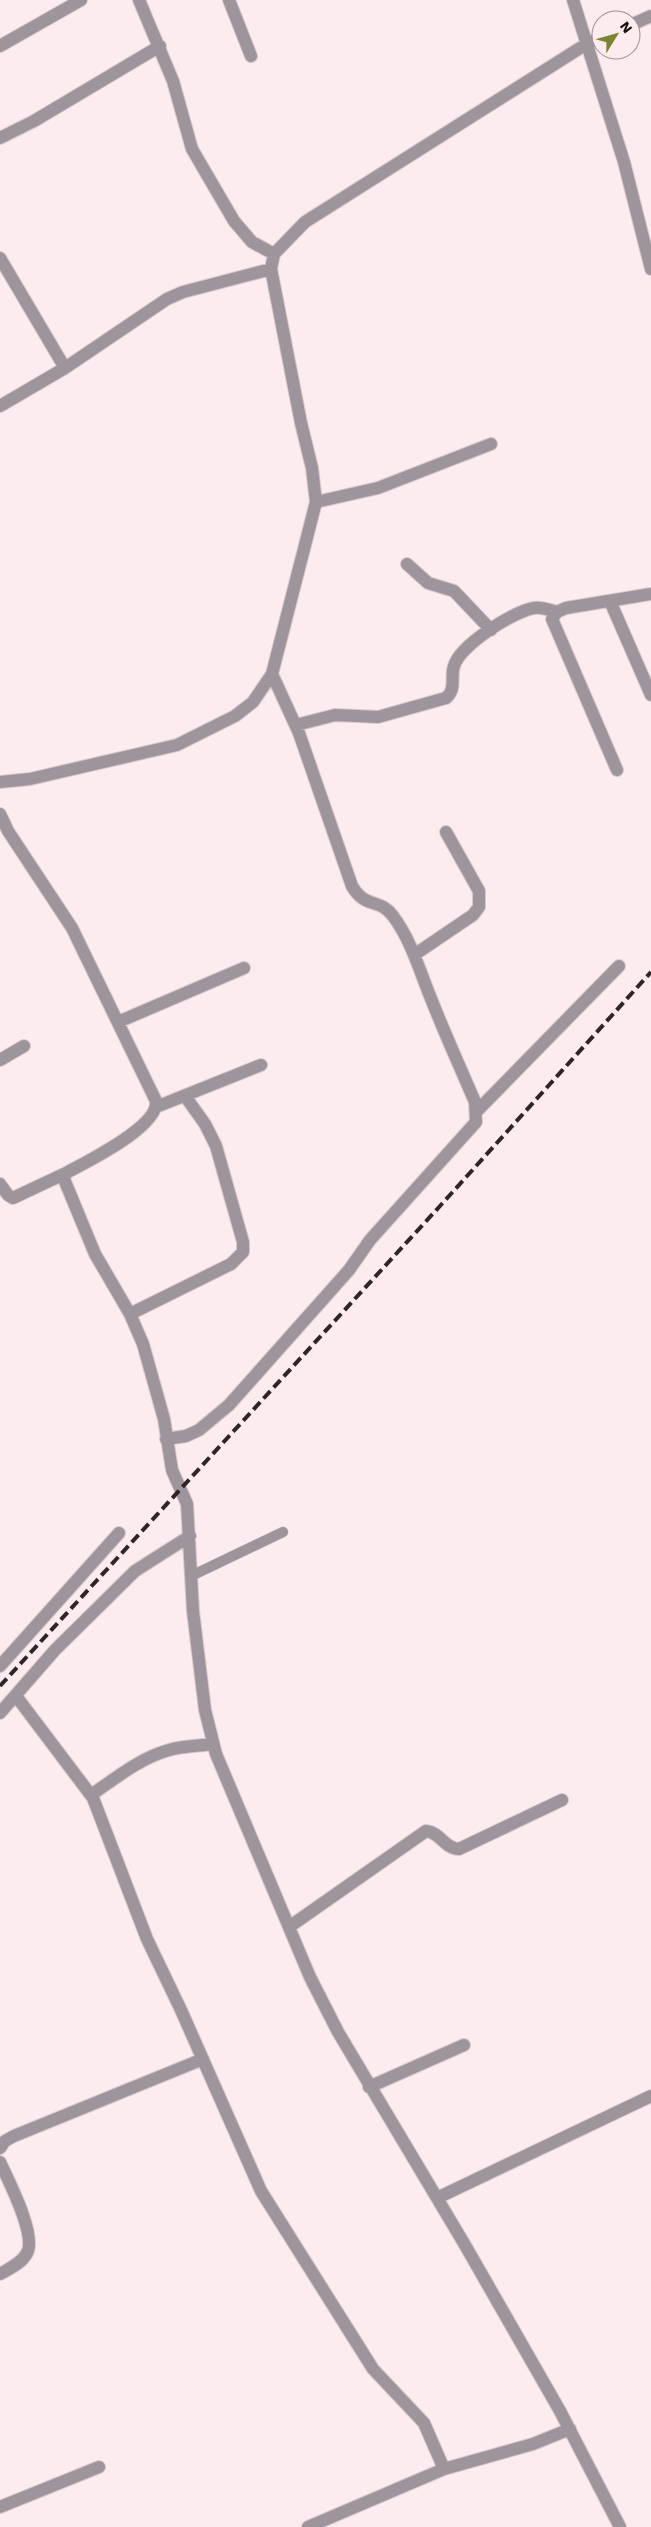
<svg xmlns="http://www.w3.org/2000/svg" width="651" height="2527" viewBox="0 0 651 2527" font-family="'Work Sans',sans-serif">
<rect width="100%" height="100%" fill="#fcebef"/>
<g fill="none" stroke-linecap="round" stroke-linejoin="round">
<defs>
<path id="lane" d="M191,1576L283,1532"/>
<path id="street" d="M139,0L173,81L192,149L234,221L252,242L274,254
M229,0L251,56
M573,0L624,162L651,269
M631,25L651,16
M0,46L81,0
M0,138L34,121L160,46
M0,258L65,368
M0,406L65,368L167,299L183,292L271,269
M316,502L378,488L491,444
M407,564L428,583L454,591L491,630
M610,601L651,695
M296,725L335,715L378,717L446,698C457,688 450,678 454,666C460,645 514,611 534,608C542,607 550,610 557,612
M617,770L552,619L557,612L566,608L651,594
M0,782L30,779L177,745L235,716L253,702L272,674L316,502L312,468L301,423L271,269L274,254L305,222L588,43L601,38
M0,814L8,831L72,928L156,1101C159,1127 86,1162 66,1173L64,1179L95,1254L130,1314L143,1344L164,1419L172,1470L187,1504L193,1611L205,1710L216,1754L310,1977L338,2032L465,2245L560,2411L620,2527
M414,955L473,915L479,907V891L446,832
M118,1022L244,968
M0,1060L24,1046
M156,1107L261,1065
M477,1111L619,966
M0,1184L8,1195L13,1198L66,1173
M130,1314L231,1264L243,1252V1242L216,1146L205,1124L185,1096
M166,1439L186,1436L199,1430L229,1405L349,1270L370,1240L476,1122L475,1102C460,1067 444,1032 430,996C419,969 411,940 393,916C380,898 365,909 352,886L299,733L272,674
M0,1666L119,1533
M16,1696L93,1798L147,1939L181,2010L261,2191L373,2369L424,2423L444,2469
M0,1713L55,1650L135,1571L190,1536
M91,1795C116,1778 140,1758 169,1750C183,1746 199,1746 213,1744
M289,1927L426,1831C440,1832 445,1849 459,1849L562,1800
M369,2087L464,2045
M0,2148L5,2141L14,2136L203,2059
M0,2162C8,2180 37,2235 27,2253C22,2263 9,2269 0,2274
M437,2198L651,2096
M0,2507L99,2467
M308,2527L444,2469L533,2444L570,2429"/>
</defs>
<!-- lane casing -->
<use href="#lane" stroke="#d7c8cb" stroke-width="11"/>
<!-- street casing -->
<use href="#street" stroke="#d7c8cb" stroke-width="14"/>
<!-- lane -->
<use href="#lane" stroke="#9e949b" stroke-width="10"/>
<!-- street -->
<use href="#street" stroke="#9e949b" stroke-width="12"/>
<!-- rail -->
<path stroke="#2f2527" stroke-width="4" stroke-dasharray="10 5" stroke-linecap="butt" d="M0,1686L440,1206L651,972"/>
</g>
<!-- north arrow -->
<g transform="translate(616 35) rotate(53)"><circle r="24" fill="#fcebef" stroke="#a09396"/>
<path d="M0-4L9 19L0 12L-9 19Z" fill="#7a8533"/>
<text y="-8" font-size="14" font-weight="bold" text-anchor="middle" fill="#170e10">N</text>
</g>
</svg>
